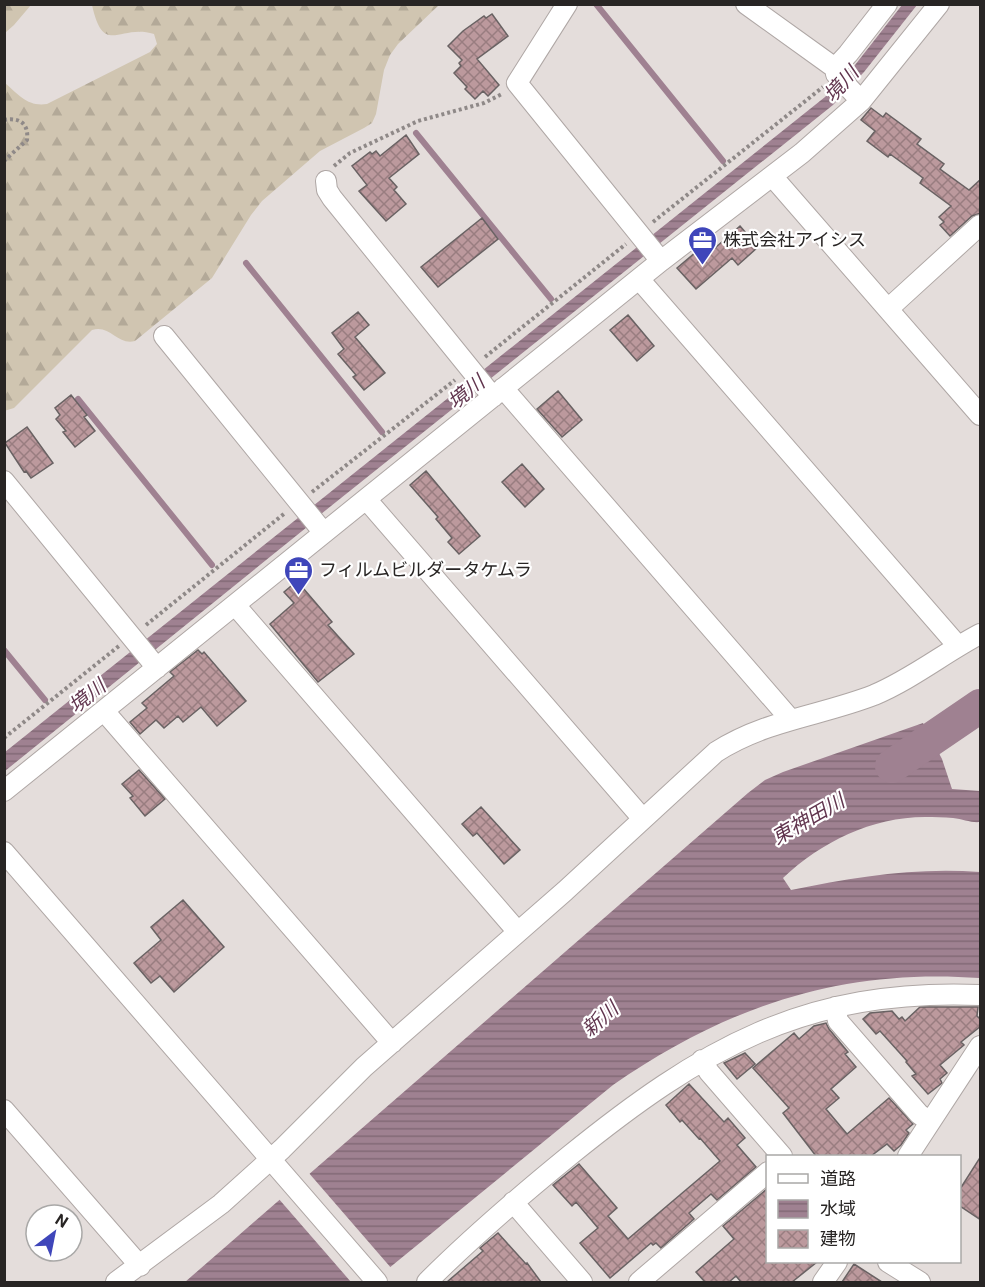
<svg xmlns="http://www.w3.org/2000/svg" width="985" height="1287" viewBox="0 0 985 1287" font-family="Roboto,'Noto Sans JP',sans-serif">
<defs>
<pattern id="forest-firs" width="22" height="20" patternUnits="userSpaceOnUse" patternTransform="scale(1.5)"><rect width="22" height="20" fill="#d0c5b1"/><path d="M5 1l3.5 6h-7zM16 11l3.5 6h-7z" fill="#b3a998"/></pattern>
<pattern id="water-rules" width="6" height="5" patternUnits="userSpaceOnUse" patternTransform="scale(1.5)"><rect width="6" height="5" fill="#9f8191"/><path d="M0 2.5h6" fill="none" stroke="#826976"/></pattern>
<pattern id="building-cross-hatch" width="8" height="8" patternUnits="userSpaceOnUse" patternTransform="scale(1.5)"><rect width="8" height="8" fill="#bc999d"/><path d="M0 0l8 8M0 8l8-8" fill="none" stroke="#997d80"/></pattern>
</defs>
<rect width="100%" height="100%" fill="#e4dddb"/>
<!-- forest -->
<path fill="url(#forest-firs)" d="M4,5H31L14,25L5,33Z
M92,5H439L398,44L390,55L384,70L376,114L372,123L364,128L320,151L262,201L251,215L212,278L135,341C118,346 110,324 92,330L14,408L4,411L5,83C19,95 28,107 47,104L150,52L157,44L154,34C119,23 104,58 92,5Z"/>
<!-- water -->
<path fill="url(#water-rules)" d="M902,5H917L864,72L833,105L316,518L312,523L5,771V752L825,97L855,65Z
M923,723L942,759L952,789L980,791V822C971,823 963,819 953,818C944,817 934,817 925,817C872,817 821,842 783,878L791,890C854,877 916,867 980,872V978C841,968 727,1006 613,1085L372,1282H185L748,793L765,780L783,772Z"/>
<!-- pier -->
<path fill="#e4dddb" d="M308,1172L392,1269L377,1282H351L278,1198Z"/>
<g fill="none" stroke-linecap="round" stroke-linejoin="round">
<!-- stream -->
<path stroke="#9f8191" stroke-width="6" d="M596,4L723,161
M416,133L551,299
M246,263L382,432
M78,399L212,565
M4,650L45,700"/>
<!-- river -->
<path stroke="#9f8191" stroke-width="34" d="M892,766L980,706"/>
</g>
<!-- building -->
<path fill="url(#building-cross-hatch)" stroke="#696263" stroke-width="1.5" d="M492,14L508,36L477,59L499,85L488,96L483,91L475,99L465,89L467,87L454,73L461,66L459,63L462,60L448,46L463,31L484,16L486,18Z
M871,108L883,117L886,113L921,139L917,144L944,164L940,169L969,190L981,179V213L972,216L950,236L940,225L944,222L939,217L951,206L920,183L923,178L890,154L888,157L867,141L875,131L861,120Z
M406,135L419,154L389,178L397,187L394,190L406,204L386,221L359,191L367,185L352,166L370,152L372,154L376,151L380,156Z
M482,218L498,239L438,287L421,267Z
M740,226L758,247L738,265L732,258L696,289L677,268L709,241L715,248Z
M358,312L369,325L355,337L385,373L364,390L353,377L356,375L338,354L344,349L332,333Z
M628,315L654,346L637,361L610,330Z
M558,391L582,420L562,437L537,409Z
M71,395L87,415L84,417L95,431L75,447L63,432L66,431L56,419L60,415L55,408Z
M27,427L53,463L31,478L26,471L24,472L5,443Z
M522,464L544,489L525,507L502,482Z
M426,471L480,536L459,554L448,542L452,538L436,519L438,517L410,485Z
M297,581L332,622L328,625L354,654L318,682L270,624L294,603L284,592Z
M198,650L202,654L204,652L246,701L217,726L201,707L183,722L178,716L164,728L156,720L140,734L130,722L147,708L142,703L174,676L170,672Z
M139,770L165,799L145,816L130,798L133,796L122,784Z
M481,807L520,850L504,864L477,833L473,836L462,824Z
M183,900L224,947L174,992L160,976L151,983L134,963L161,940L151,927Z
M920,1007H978L977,1016L981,1020V1026L961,1042L964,1045L940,1065L947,1073L940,1079L942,1083L928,1094L912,1076L916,1074L906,1062L907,1061L880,1031L876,1034L863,1019L870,1013L892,1011L899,1019L902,1017L905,1021Z
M826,1023L829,1029L848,1052L845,1054L856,1067L831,1089L839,1098L826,1109L847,1134L889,1098L913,1124L906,1130L909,1133L901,1145L894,1151L887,1144L871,1156H816L783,1113L789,1108L753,1068L794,1033L799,1039L814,1026Z
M745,1053L755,1064L737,1079L724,1063Z
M689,1084L724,1122L728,1118L745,1138L737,1145L756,1167L717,1200L711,1194L689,1213L694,1219L661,1248L656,1243L653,1245L651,1243L610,1278L580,1243L598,1228L576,1202L572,1206L553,1185L579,1164L617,1208L608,1216L628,1239L720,1161L700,1138L699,1139L682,1120L680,1122L666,1105Z
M981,1156V1220L960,1206V1189Z
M768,1188V1262H817L792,1282H741L736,1276L729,1282H705L696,1272L734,1239L723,1226Z
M498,1233L526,1264L527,1263L541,1282H447L483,1251L480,1248Z
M854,1264L882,1282H842Z"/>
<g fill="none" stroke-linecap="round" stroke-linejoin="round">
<defs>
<path id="minor" d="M567,4L517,83L661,261
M746,4L835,68L836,74L861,101
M835,68L848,54L887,4
M772,176L980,415
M326,181L327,190L332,198L493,397
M639,279L958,646
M888,309L980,225
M164,336L324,533
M503,388L791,720
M4,481L157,668
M366,499L643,819
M235,605L518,932
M104,711L392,1043
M4,791L661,261L802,153L861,101L939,4
M4,852L377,1282
M835,1007L838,1021L919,1114L930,1122
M702,1060L709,1072L782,1156
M4,1110L140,1266
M908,1156L980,1046
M513,1202L582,1282
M888,1262L920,1282
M116,1282L221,1204L282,1149L364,1067L565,891L716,752C766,720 820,716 874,695C912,679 944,653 980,634
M427,1282C472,1237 520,1196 569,1156C701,1049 805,988 980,995
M639,1282L768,1172
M823,1282L837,1262"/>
</defs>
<!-- minor casing -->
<use href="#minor" stroke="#afa7a5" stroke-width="22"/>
<!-- path -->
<path stroke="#8f8988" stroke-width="4" stroke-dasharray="3 3" stroke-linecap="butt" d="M4,120C20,117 29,124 27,140L4,161
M334,166L350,153L418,121L484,103L502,94
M653,222L823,87
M485,357L626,244
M312,492L455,380
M146,625L285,513
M4,738L119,646"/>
<!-- minor -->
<use href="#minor" stroke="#fff" stroke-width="20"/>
</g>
<!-- icons -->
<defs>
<symbol id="office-pin" viewBox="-11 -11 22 30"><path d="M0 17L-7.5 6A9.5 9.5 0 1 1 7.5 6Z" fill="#3f46ba" stroke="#fff"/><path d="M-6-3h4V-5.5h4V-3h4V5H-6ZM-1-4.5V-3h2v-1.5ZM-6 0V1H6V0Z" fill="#fff"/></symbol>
</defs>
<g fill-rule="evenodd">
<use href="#office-pin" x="686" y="224" width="33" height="45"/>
<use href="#office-pin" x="282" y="554" width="33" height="45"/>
</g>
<g text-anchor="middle" stroke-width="4.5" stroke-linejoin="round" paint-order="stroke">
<!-- poi labels -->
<g font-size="18" fill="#282524" stroke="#fff" text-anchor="start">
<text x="723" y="246">株式会社アイシス</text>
<text x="319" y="576">フィルムビルダータケムラ</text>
</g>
<!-- water labels -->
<g font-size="20" font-style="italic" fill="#61354e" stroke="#fff">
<text transform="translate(841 84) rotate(-48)" y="7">境川</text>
<text transform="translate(466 392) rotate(-39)" y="7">境川</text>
<text transform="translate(87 696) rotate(-39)" y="7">境川</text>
<text transform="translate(808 819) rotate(-30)" y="7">東神田川</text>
<text transform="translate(600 1019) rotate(-41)" y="7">新川</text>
</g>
</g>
<!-- border -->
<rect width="985" height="1287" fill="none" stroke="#282524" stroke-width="12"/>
<!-- legend -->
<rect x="766" y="1155" width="195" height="108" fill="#ffffff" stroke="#a9a8a7" stroke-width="1.5"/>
<rect x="778" y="1174" width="30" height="9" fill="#ffffff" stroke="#a9a8a7" stroke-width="1.5"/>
<text x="820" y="1185" font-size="18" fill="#282524">道路</text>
<rect x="778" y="1200" width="30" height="18" fill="url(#water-rules)" stroke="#a9a8a7" stroke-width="1.5"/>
<text x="820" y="1215" font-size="18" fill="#282524">水域</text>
<rect x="778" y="1230" width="30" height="18" fill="url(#building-cross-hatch)" stroke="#a9a8a7" stroke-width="1.5"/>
<text x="820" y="1245" font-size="18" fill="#282524">建物</text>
<!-- north arrow -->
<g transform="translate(54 1233) rotate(32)"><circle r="28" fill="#ffffff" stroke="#a9a8a7" stroke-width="1.5"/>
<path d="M0-4.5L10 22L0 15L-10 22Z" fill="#3f46ba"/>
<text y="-9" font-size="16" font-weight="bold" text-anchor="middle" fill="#282524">N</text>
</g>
</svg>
